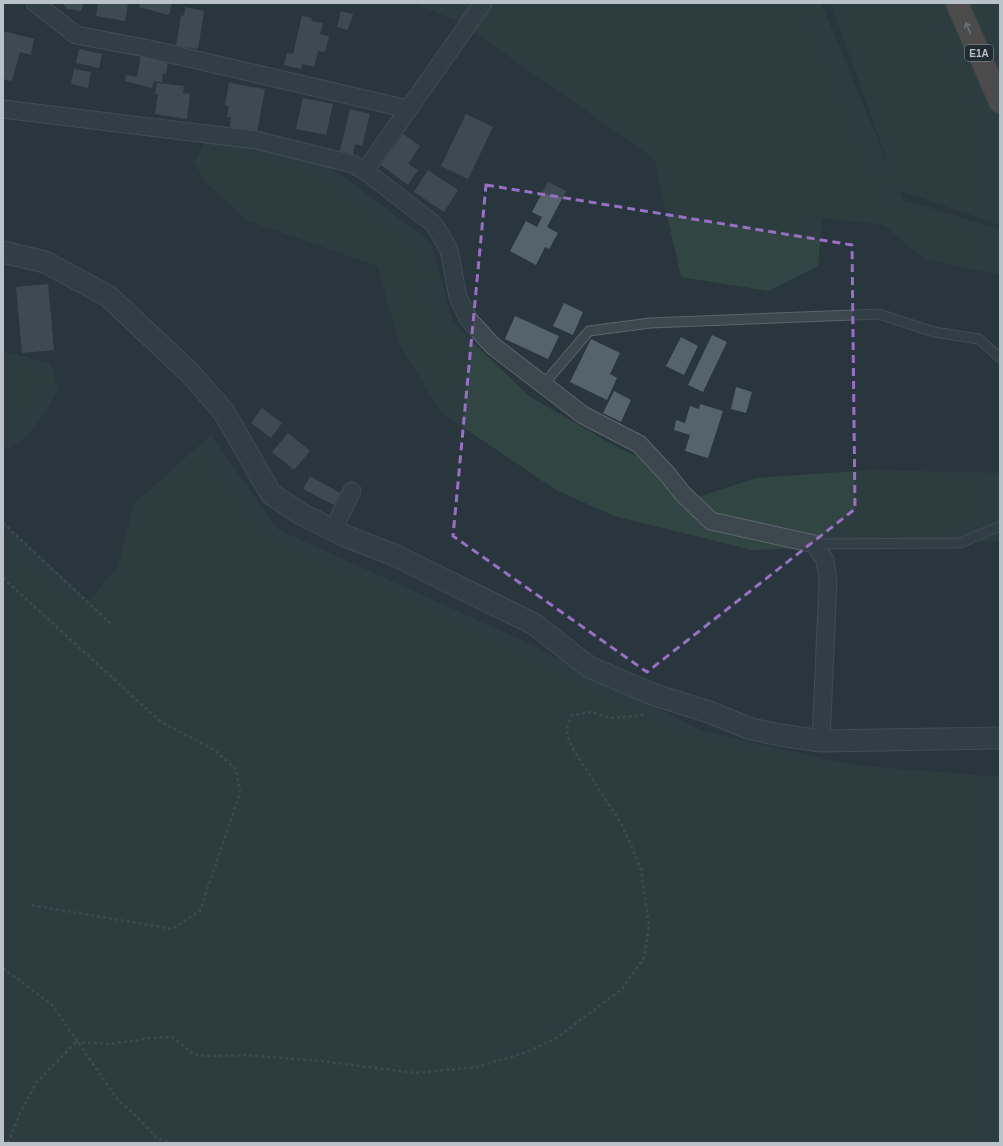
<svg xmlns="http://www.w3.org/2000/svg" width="1003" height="1146" viewBox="0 0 1003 1146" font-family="Arial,sans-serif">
<rect width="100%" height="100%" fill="#29363e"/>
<!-- green -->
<path fill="#314642" d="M415,3H821L894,179L831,3H1000V225L899,190L903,200L1000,230V275L924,259L884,225L822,218L818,266L769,291L681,277L654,158L460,22Z
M209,136L330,167L431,243L453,323L529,396L620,449L654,463L683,502L756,478L871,470L1000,473V541L752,550L614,516L556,490L442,413L401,347L377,266L247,220L206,182L194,162Z
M6,352L50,363L58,390C47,411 27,444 3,450V353Z
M211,435L277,529L519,639L704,732L853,765L1000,777V1143H3V523L89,601L118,567L134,504Z"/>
<!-- building -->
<path fill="#55636b" d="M62,3H84L81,11L67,9Z
M98,3H128L125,21L96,16Z
M140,3H172L169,15L139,7Z
M185,7L204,11L198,49L176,46L181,15L184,16Z
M341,11L353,14L348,30L337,27Z
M302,16L311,18L312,21L323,23L320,34L329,36L325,52L318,51L314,67L302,64L301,69L284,65L287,53L293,54Z
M3,31L34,39L31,55L20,52L12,81L3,79Z
M79,49L102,54L99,68L76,63Z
M141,55L168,60L166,74L163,73L162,82L154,81L152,88L125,81L126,75L137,77Z
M74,69L91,72L88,88L71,84Z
M157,83L184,86L183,93L190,94L187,119L155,114L158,94H155Z
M229,83L265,89L257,132L230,127L231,117H227L229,106L225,105Z
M303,98L333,104L326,135L296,129Z
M350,109L370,114L362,146L355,144L353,154L340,151Z
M466,114L493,127L468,179L441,166Z
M403,134L420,146L408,164L418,170L408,185L381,165Z
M428,170L458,190L444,212L414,192Z
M548,182L566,191L547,227L558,233L549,249L545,247L536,265L510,251L526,221L537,227L542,217L532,212Z
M48,284L54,350L22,353L16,287Z
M564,303L583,312L573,335L553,326Z
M515,316L559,336L548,359L505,339Z
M712,335L727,342L703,392L688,385Z
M681,337L698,346L684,375L666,366Z
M591,339L620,353L610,374L617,378L607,400L570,382Z
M736,387L752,392L746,413L731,409Z
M614,391L631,400L621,422L603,413Z
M700,404L723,411L708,458L685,451L690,435L674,430L676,420L685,423L690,406L699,409Z
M262,408L282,423L271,438L251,423Z
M288,433L310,451L294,470L272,452Z
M310,476L340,493L334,505L303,489Z"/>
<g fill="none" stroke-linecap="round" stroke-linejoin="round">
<defs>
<path id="service" d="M543,385L589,331L650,323L879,314L934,332L979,339L1000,358
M814,544L960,543L1000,526"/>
<path id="minor" d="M35,3L76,35L145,48L408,109
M3,109L256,140L353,164L365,171L434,224L449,250L458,297L469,320L493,346L583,415L639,444L668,475L682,493L711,521L814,544L825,560L828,581L821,741
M365,171L483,3
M333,530L352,491"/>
<path id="tertiary" d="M3,252L45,262L108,296L190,373L224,412L271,494L301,514L345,536L394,555L534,624L589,667L655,695L709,712L751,729L780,735L821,741L1000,738"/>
<path id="motorway" d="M957,3L1000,102"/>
</defs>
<!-- service casing -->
<use href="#service" stroke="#5b656c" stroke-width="11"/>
<!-- minor casing -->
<use href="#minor" stroke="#5b656c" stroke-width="19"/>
<!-- tertiary casing -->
<use href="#tertiary" stroke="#5b656c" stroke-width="23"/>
<!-- motorway casing -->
<use href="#motorway" stroke="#485259" stroke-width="24"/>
<!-- path -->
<path stroke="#506261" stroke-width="2.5" stroke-dasharray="3 3" stroke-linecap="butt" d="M3,523L113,626
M3,578L161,722L213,749L236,769L240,793L200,911L172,929L30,905
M3,968L52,1005L118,1100L133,1113L157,1138L170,1143
M76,1042L111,1044L150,1038L172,1037L195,1055L212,1056L245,1055L321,1061L416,1073L477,1067L527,1052L555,1039L622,989L644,958L649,926L641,869L622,825L573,749C566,734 565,730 572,715L591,712L610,718L645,715
M8,1143L20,1113L36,1083L76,1042"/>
<!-- service -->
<use href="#service" stroke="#3d474e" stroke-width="9"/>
<!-- minor -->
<use href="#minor" stroke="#3d474e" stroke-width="17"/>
<!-- tertiary -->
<use href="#tertiary" stroke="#3d474e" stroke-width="21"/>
<!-- motorway -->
<use href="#motorway" stroke="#73655b" stroke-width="22"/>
</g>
<!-- one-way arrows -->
<defs><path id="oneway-shaft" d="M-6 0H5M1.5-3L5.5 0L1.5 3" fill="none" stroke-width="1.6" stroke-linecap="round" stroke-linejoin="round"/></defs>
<use stroke="#afb4b8" href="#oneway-shaft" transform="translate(968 28) rotate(-113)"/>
<!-- marked area -->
<path d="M0 0H1003V1146H0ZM486,185L852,245L855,509L647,672L453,536Z" fill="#29363e" fill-opacity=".55" fill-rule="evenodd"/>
<path fill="none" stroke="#9770c4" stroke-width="3" stroke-dasharray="8 5" stroke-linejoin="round" d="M486,185L852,245L855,509L647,672L453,536Z"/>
<g text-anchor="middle" stroke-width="3" stroke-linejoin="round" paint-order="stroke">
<!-- shield labels -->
<rect fill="#222d33" stroke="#8c959c" stroke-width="1" x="965" y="45" width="28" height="16" rx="3"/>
<g font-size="10" font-weight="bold" fill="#bac2c9">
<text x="979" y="57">E1A</text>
</g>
</g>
<!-- border -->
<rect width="1003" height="1146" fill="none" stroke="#bac2c9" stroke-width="8"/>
</svg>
